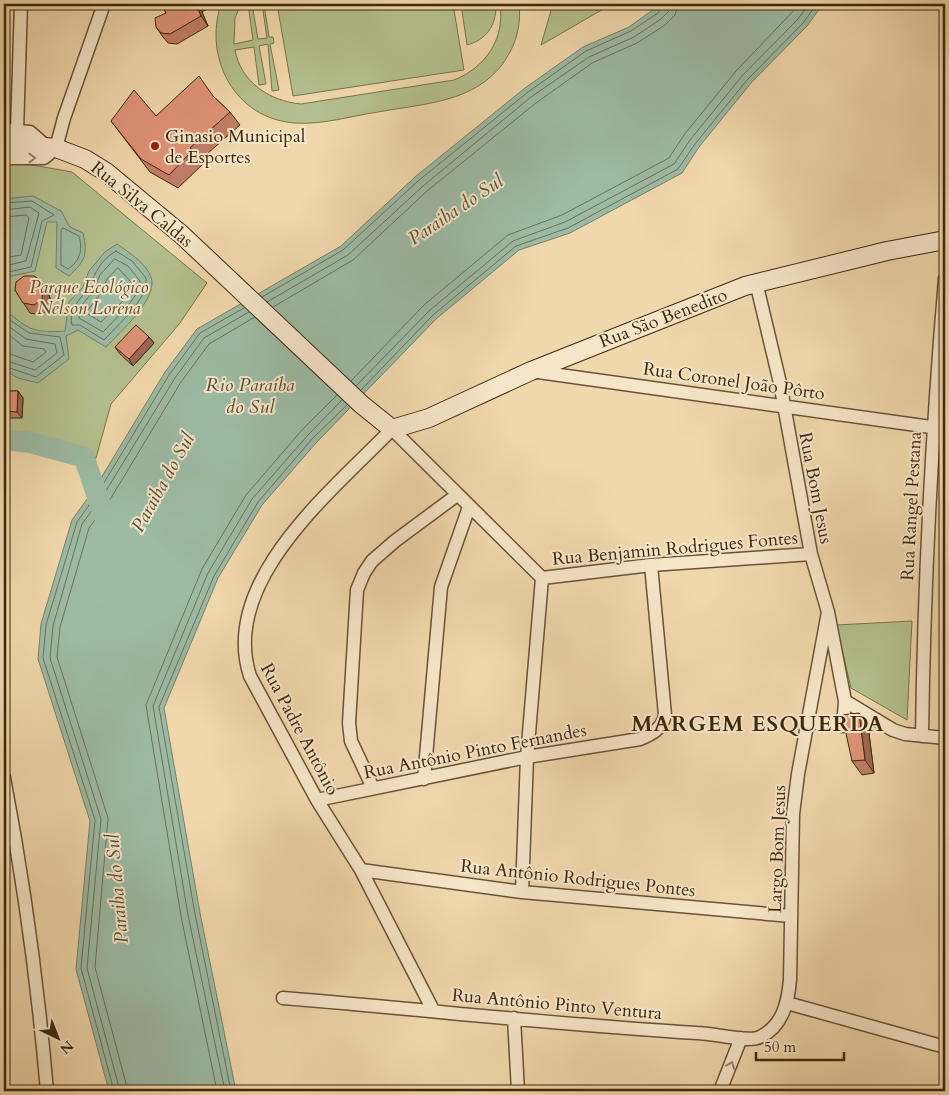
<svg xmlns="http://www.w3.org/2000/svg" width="949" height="1095" viewBox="0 0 949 1095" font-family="Cardo,serif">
<rect width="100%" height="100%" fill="#f1d8ac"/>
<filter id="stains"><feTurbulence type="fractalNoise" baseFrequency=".004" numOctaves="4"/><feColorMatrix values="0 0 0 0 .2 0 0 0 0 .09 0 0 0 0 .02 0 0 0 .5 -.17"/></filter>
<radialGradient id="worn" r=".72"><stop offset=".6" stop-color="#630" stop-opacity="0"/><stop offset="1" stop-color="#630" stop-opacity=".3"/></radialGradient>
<!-- green -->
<path fill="#b4c08e" stroke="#78744e" d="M221,4H241L235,18L234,44L253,40L248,4H252L258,39L267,38L262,4H264L269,37H273L274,43L270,44L279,90L272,91L268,44L259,46L266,84L259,85L254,47L235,50C241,82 269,101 301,104L454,80C486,67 505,39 500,4H519C521,20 518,37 510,52C484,102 428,103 378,112C351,116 322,125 295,123C235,119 203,58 221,4Z
M277,4H453L464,70L293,96Z
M461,4H495L496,6C496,26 486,40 467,45Z
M553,4H612L541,45Z
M4,160L72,172L207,283L180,323L111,404L96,458L50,448L16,446L4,442Z
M912,621L907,720L851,688L836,625Z"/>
<!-- water -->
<path fill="#9cbba5" stroke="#768069" d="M661,4H823L807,26L751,83L699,147L682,173L570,233L519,250L436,319L316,443L262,505L218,578L164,708L200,913L236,1091H109L76,969L90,821L38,659L41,624L72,520L95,488L165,372L197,329L341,246L415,177L525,88L583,47L629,27Z
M33,196L61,211L70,227L83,233C88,255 85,261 69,276L56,268L57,222H47L35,271L7,277L4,282V199Z
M117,244C128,252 146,263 151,277C159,298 119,333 106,347L78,330L66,336L69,359L38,383L18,378L4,370V311C13,315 21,324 30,328C39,332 56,332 65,331L69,302L83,287L89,271L105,252Z"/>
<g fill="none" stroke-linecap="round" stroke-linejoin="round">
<!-- shore -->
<path stroke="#6c715a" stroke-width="1" d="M4,203L32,201L54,215L42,221L31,267L4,273
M4,210L30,207L39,213L26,261L4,266
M4,217L26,215L29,218L21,255L4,258
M63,228L79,236C83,250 80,261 68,269L61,265V231Z
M116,251L132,261L146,278V290L132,311L104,340L80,325H72C68,308 81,300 88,287C97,272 99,261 116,251Z
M115,259L128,266L140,281V289L127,307L103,332L79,318L80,307L93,292L100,275Z
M118,268L132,283V287L121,303L101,322L88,314L87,311L99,296L107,279Z
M262,297L343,250L418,181L528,92L586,51L631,31L658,13L664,4
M267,302L348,255L423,186L531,97L589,57L634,37L661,19L669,11L670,4
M273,307L353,260L427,191L536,103L592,63L637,43L665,25L675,15L678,4
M4,316L29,333L60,337L64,355L36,377L4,366
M4,323L26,339L55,344L57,353L35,370L4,360
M4,331L23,346L44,349L46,352L33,362L4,352
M351,381L424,305L508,235L562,215L669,158L684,135L736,71L800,4
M356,386L429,311L513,241L565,222L674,164L690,140L742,76L798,19L809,4
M361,390L433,315L516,246L568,228L678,169L695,144L747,80L803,23L817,4
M114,1091L81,968L95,820L43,658L46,625L77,522L99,491L169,375L200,333L244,308
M120,1091L87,968L101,819L50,658L53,626L82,524L104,494L175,378L204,338L249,312
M128,1091L95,967L108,818L57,657L60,627L89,528L111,498L181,382L209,344L255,317
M217,1091L181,916L146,705L202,569L246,495L302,430L337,395
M225,1091L188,915L153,706L208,573L252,499L308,435L342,400
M231,1091L195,914L159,707L214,576L258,502L312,439L347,405"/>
<!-- river -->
<path stroke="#9cbba5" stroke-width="21" d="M4,440L28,442L84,457L104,516"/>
<defs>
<path id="street" d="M4,130L30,132L46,146
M17,131L21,4
M4,158H44L56,148L64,118L104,4
M756,282L780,383L811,554L828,612L845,701L843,726L808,722
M531,371L945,429
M542,578L651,565L811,554
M845,701L893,730L905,734L945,738
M922,736C924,583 932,431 945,279
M4,778C24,882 38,986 47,1091
M424,779L441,587L469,507
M373,788L351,741L349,723L357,590L364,573L372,561L395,541L457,495
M317,800L527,757L640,739C652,734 662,729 665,715L651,565
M361,870L522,892L791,916
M522,892L527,757L542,578
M283,998C421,1009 559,1025 697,1033C713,1033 748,1043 760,1037C783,1026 788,1002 790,980L793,814L798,774L828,612
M787,1003L945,1047
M433,1010L361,870L317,800L250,676C219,581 333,490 392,429L542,578
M514,1018L518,1091
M720,1091L741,1038"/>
<path id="secondary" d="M4,143L56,148L85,159L106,172L182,235L361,404L392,429L429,418L531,371L745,286L887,251L945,240"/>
</defs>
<!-- street casing -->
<use href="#street" stroke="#695336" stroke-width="15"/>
<!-- secondary casing -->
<use href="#secondary" stroke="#3c270e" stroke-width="20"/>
<!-- street -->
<use href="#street" stroke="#f6e6c9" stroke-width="12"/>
<!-- secondary -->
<use href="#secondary" stroke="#f6e6c9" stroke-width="18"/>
</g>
<!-- wall -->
<path fill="#c17e67" stroke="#3c270e" d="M161,4H207L209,8L202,12L208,26L177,44L168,43L163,37L156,27L166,13Z
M213,96L230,112L240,125L200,160L203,164L178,188L150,172L111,121L156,116Z
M15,290L47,291L50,298L49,309L41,315L30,313Z
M149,337L154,343L133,366L120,354L115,347Z
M4,391H18L23,398L22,418H4Z
M859,713L868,726L874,773L862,775L852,761Z"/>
<!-- shaded-wall -->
<path fill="#9d6754" stroke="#3c270e" d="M196,4L202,12L208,26L201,16Z
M40,280L47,291L50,298L49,309L42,299Z
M149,337L154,343L133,366L129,359Z
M18,391L23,398L22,418L17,412Z
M859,713L868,726L874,773L865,760Z"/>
<!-- building -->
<path fill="#e09378" stroke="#3c270e" d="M161,4H196L201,16L170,34L161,33L156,27L155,18L166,13Z
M199,76L213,96L230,112L190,148L193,150L169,175L141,159L111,121L134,90L156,116Z
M24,276H34L40,280L43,288L42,299L34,305L23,303L15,290L16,282Z
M136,325L149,337L129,359L115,347Z
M4,391H18L17,412L4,411Z
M859,713L865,760L852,761L842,715Z"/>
<!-- one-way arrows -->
<defs><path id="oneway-chevron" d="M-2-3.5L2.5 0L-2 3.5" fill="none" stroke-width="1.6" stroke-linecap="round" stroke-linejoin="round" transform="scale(1.25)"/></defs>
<g stroke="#99866c">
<use href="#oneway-chevron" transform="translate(32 158)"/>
<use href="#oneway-chevron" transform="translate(731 1065) rotate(-68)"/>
</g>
<!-- markers -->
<circle fill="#8f2418" stroke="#f6e6c9" stroke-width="2" cx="155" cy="146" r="5"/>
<g text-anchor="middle" stroke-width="4" stroke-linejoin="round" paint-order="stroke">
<!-- poi labels -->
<g font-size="18" fill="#3c270e" stroke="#f6e6c9" text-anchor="start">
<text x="165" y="142">Ginasio Municipal<tspan x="165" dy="21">de Esportes</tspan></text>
</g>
<!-- street labels -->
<g font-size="18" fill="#3c270e" stroke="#f6e6c9">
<text transform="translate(142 204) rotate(39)" y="6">Rua Silva Caldas</text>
<text transform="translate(663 318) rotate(-21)" y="6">Rua São Benedito</text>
<text transform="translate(734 381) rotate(8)" y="6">Rua Coronel João Pôrto</text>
<text transform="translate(816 488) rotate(79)" y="6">Rua Bom Jesus</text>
<text transform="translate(911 506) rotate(-87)" y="6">Rua Rangel Pestana</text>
<text transform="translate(675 548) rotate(-5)" y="6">Rua Benjamin Rodrigues Fontes</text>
<text transform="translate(300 729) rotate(62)" y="6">Rua Padre Antônio</text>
<text transform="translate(475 751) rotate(-11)" y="6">Rua Antônio Pinto Fernandes</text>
<text transform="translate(777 849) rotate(-88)" y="6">Largo Bom Jesus</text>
<text transform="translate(578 878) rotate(6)" y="6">Rua Antônio Rodrigues Pontes</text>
<text transform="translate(557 1004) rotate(5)" y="6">Rua Antônio Pinto Ventura</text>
</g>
<!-- park labels -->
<g font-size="18" font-style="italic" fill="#5a4d2e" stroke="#f6e6c9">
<text x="89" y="293">Parque Ecológico<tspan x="89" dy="21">Nelson Lorena</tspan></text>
</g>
<!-- water labels -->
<g font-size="19" font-style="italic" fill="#544c34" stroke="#f6e6c9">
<text transform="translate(455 209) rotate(-34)" y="7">Paraiba do Sul</text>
<text x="250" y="391">Rio Paraíba<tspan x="250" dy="22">do Sul</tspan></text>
<text transform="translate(162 482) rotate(-61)" y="7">Paraiba do Sul</text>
<text transform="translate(116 889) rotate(-95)" y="7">Paraiba do Sul</text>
</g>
<!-- district labels -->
<g font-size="22" font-weight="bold" letter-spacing="1" fill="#3c270e" stroke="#f6e6c9">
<text x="758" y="731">MARGEM ESQUERDA</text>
</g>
</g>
<!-- margin -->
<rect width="949" height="1095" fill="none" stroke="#f1d8ac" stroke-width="20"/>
<rect x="5" y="5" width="939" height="1085" fill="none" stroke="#3c270e" stroke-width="2.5"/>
<rect x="10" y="10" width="929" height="1075" fill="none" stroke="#3c270e"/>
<!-- north arrow -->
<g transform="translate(58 1038) rotate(137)" stroke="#f6e6c9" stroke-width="4" paint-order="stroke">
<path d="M0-4L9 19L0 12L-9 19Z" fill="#3c270e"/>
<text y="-8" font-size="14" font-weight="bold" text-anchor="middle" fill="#3c270e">N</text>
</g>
<!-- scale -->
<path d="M756 1052v8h88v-8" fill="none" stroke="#3c270e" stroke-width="2.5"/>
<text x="764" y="1052" font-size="15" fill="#3c270e" stroke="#f6e6c9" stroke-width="4" paint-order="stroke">50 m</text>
<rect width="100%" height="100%" filter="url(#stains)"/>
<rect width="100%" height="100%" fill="url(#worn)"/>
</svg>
